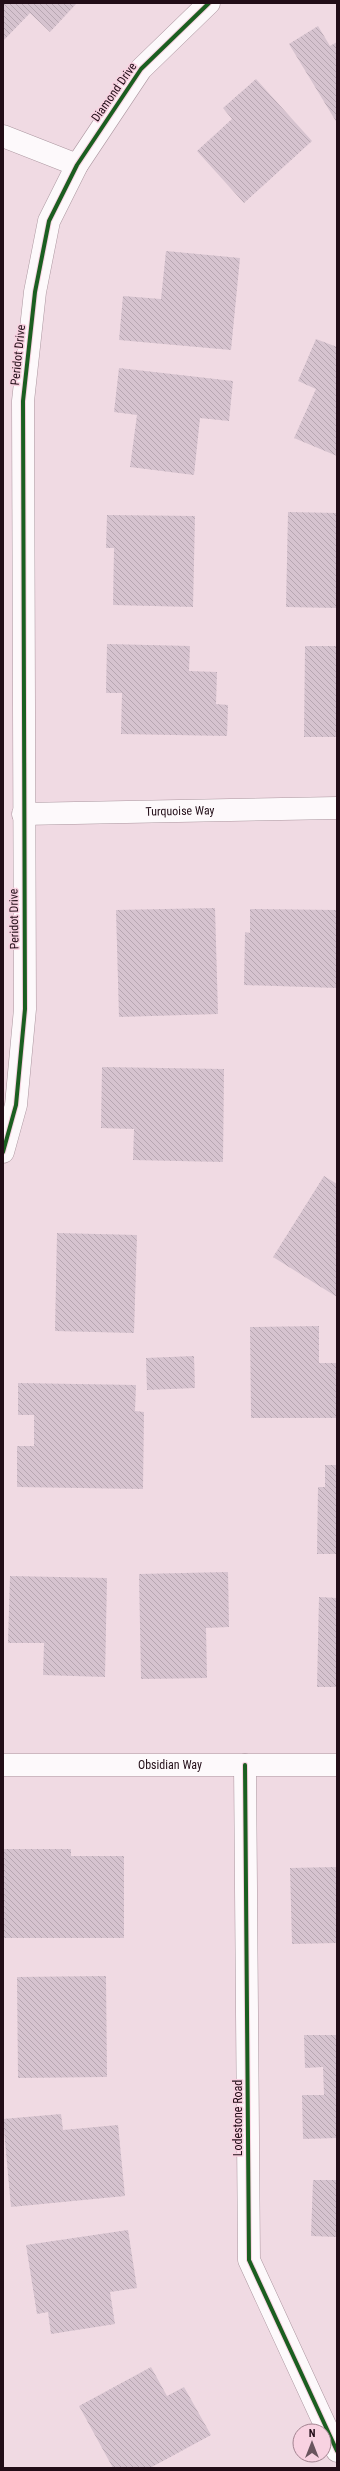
<svg xmlns="http://www.w3.org/2000/svg" width="340" height="2471" viewBox="0 0 340 2471" font-family="'Roboto Condensed',sans-serif">
<defs>
<pattern id="building-back-hatch" width="6" height="6" patternUnits="userSpaceOnUse"><rect width="6" height="6" fill="#d6c3cf"/><path d="M-1 5l2 2M0 0l6 6M5-1l2 2" fill="none" stroke="#b7a6b1"/></pattern>
</defs>
<rect width="100%" height="100%" fill="#f0dae3"/>
<!-- building -->
<path fill="url(#building-back-hatch)" d="M3,3H77L50,32L30,13L3,41Z
M318,26L330,46L337,42V123L289,44Z
M256,79L312,141L244,203L197,151L232,119L223,108Z
M166,251L240,258L231,350L119,340L123,296L161,299Z
M316,339L337,347V456L294,438L316,389L298,381Z
M119,368L233,381L229,421L200,418L194,475L130,467L137,415L114,412Z
M288,512L337,513V608L286,607Z
M107,515L195,516L193,607L113,605L114,548H106Z
M107,644L190,646L189,671L217,672L216,704L228,705L227,736L121,734L122,693H106Z
M305,646H337V737H304Z
M215,908L218,1014L119,1017L116,910Z
M250,909L337,910V988L244,985L245,932L250,933Z
M102,1067L224,1069L223,1162L133,1160L134,1129L101,1128Z
M324,1176L337,1184V1297L273,1257Z
M57,1233L137,1235L134,1333L55,1331Z
M319,1326V1363H337V1418H251L250,1327Z
M194,1356L195,1388L147,1390L146,1358Z
M18,1383L136,1385L135,1411L144,1412L143,1489L17,1487V1446H34V1415H18Z
M325,1465H337V1554H317L318,1487H325Z
M228,1572L229,1627L206,1628L207,1678L141,1679L139,1574Z
M10,1576L107,1578L105,1677L43,1675L44,1643H8Z
M319,1597L337,1598V1687H317Z
M3,1849H71V1856H124V1938H3Z
M337,1867V1943L292,1944L290,1868Z
M106,1976L107,2077L18,2078L17,1977Z
M304,2035H337V2138L303,2139L302,2095H324L323,2067L305,2068Z
M61,2114L63,2130L118,2125L125,2196L11,2207L3,2119Z
M313,2180H337V2237L311,2236Z
M128,2230L137,2288L110,2292L115,2324L51,2334L48,2312L37,2314L26,2245Z
M151,2367L167,2396L184,2387L211,2435L150,2468H113L79,2406Z"/>
<g fill="none" stroke-linecap="round" stroke-linejoin="round">
<defs>
<g id="minor">
<path d="M3,136L77,165"/>
<path id="s1" d="M23,814L337,808"/>
<path d="M3,1152L16,1105L25,1009L23,401L35,292L49,221L77,165L141,69L209,3"/>
<path id="s2" d="M3,1765H337"/>
<path d="M245,1765L249,2260L337,2451"/>
</g>
</defs>
<!-- minor casing -->
<use href="#minor" stroke="#ab969f" stroke-width="23"/>
<!-- minor -->
<use href="#minor" stroke="#fdf9fb" stroke-width="22"/>
<defs>
<path id="cycleway" d="M3,1152L16,1105L25,1009L23,401L35,292L49,221L77,165L141,69L209,3
M245,1765L249,2260L337,2451"/>
</defs>
<!-- cycleway casing -->
<use href="#cycleway" stroke="#f8d2e1" stroke-width="6"/>
<!-- cycleway -->
<use href="#cycleway" stroke="#1b5e20" stroke-width="4"/>
</g>
<g text-anchor="middle" stroke-width="3" stroke-linejoin="round" paint-order="stroke">
<!-- street labels -->
<g font-size="12" fill="#220d17" stroke="#f8d2e1">
<text transform="translate(114 92) rotate(-55)" y="4">Diamond Drive</text>
<text transform="translate(18 355) rotate(-84)" y="4">Peridot Drive</text>
<text dy="4" stroke="none"><textPath href="#s1" startOffset="157">Turquoise Way</textPath></text>
<text transform="translate(14 919) rotate(-91)" y="4">Peridot Drive</text>
<text dy="4" stroke="none"><textPath href="#s2" startOffset="167">Obsidian Way</textPath></text>
<text transform="translate(238 2118) rotate(-90)" y="4">Lodestone Road</text>
</g>
</g>
<!-- border -->
<rect width="340" height="2471" fill="none" stroke="#220d17" stroke-width="8"/>
<!-- north arrow -->
<g transform="translate(312 2443)"><circle r="19" fill="#f8d2e1" stroke="#a28390"/>
<path d="M0-3L7 15L0 10L-7 15Z" fill="#6a555e"/>
<text y="-6" font-size="11" font-weight="bold" text-anchor="middle" fill="#220d17">N</text>
</g>
</svg>
